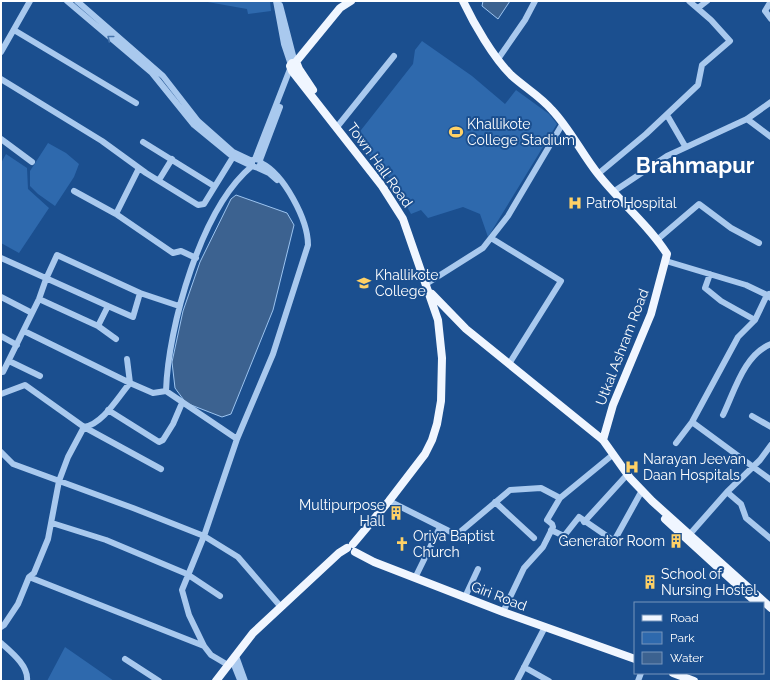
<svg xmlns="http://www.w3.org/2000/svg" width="772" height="682" viewBox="0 0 772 682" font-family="Raleway,sans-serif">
<rect width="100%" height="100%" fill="#1b4f8f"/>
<!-- green -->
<path fill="#2e69ad" d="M202,1H270L271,11L248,14L247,9Z
M422,41L472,76L505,104L516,90L549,114L557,124L488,237L480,214L463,207L428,218L421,210L411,214L394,183L354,139L413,64L415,50Z
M48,143L66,153L79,164L74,177L55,206L38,194L30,186V171Z
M6,154L27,168L28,189L49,208L19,253L1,243V163Z
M65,647L114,681H47Z"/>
<!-- water -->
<path fill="#3c6290" stroke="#9cc4f0" d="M483,1H510L498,19L482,6Z
M236,195L287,213L294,225L273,310L231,414L222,417L186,403L175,388L172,362L183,311L200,262L231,199Z"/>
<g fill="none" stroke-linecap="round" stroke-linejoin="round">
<!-- minor -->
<path stroke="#a9c9ee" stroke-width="6" d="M67,1L152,73L194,125L233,157L252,166C201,208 168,327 166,391L237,439
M77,1L163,76L198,121L233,152L252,161
M276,1L284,44L291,65
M771,1L765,11L771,19
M280,5L295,63
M698,8L707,1
M14,30L136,103
M1,52L30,1
M498,59L525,20L535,1
M1,79L102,141L146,173L198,205L204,204L233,157
M667,115L685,146
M747,119L771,137
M337,127L394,56
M1,139L32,162
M143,142L214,186
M255,159L260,160L261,163L258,168L252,166V161L255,159L290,69
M260,160L280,107
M258,168L269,173L277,180
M598,174L646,134L698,85L702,65L730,41L711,20L689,1
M159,180L172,159
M74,191L116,214L173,253L181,251L196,258
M613,192L667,156L747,119L771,102
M116,214L139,168
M491,238L561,281L509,364
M658,239L699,204L731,228L759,243
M1,258L108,306
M666,261L746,285L767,295L769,294
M710,274L705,288L721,301L755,320
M426,284L483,248L508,216L563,123
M1,297L32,313
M39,299L98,326L108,306L133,317L140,293
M98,326L116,339
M24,331L130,383L153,393L166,391
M1,336L17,345
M9,361L40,376
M1,372H3L39,299L46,279L57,255L140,293L179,306
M1,394L25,385L84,427L161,469
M108,410L159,442L163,440L173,424L182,403
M723,415C735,390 744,355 771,344
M752,416L771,427
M692,422L771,480
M676,443L692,422L738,337L755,320L767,295L771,298
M1,452L13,464L133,508L204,536L238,557L281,607
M727,492L741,504L746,518L771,539
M389,501L453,533L460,532L510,490L541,488L560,498
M495,502L534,538
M584,522L625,477
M52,523L106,540L187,574L220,596
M551,530L564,536L579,517L614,541L640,494
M690,534L727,492L760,460L771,445
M29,577L204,646
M415,578L440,527
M465,597L478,569
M503,612L524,568L543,547L553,527L552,524L547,520L560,498L610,457
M1,627L4,625L18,604L29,577L34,573L48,539L59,481L68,457L84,427C103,424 118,397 130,383L127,359
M1,643C11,652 29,666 27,681
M236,656L245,681
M125,659L159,681
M232,660L240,680
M228,665L211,655L204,646L189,615L182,590L204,536L237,439L273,354L308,245C308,220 284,174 261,163
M524,667L549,681
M517,681L545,627
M638,681L641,673"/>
<!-- major -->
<path stroke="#f0f6ff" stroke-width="8" d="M463,1C474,24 493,57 511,75C524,87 540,96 552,110C570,129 582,154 598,174C620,202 648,224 667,254L651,314L613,405L603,440
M295,63L340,8L351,1
M299,69L292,71L290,66L292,63L297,64L299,69L313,90
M292,71L382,186L403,219L438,320L442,358L441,401L437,424L432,440L425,454L389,501L353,544
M432,294L466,329L603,440L630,478L652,501L771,608
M665,519L757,603
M355,552L374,562L503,612L635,659
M673,673L694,681
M216,681L253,633L339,553L347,548"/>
</g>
<!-- one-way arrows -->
<defs><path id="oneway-chevron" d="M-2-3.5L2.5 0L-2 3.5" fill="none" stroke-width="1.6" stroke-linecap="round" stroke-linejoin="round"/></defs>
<use stroke="#4674ac" href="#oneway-chevron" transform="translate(110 38) rotate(-141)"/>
<!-- icons -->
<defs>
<symbol id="stadium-bare" viewBox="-9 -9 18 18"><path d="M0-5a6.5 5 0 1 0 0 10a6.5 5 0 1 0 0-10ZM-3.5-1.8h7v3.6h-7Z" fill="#ffd166" stroke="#1b4f8f" stroke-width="2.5" paint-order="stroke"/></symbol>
<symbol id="hospital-bare" viewBox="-9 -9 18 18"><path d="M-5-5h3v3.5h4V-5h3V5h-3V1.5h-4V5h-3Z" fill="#ffd166" stroke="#1b4f8f" stroke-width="2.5" paint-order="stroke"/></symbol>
<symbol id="university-bare" viewBox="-9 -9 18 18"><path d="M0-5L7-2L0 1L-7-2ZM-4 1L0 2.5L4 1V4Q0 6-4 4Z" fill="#ffd166" stroke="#1b4f8f" stroke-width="2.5" paint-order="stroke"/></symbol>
<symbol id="building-bare" viewBox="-9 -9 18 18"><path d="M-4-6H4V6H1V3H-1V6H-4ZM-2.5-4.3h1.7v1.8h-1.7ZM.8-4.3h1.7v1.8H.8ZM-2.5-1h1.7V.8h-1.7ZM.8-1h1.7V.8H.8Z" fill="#ffd166" stroke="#1b4f8f" stroke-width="2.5" paint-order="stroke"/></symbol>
<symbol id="church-bare" viewBox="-9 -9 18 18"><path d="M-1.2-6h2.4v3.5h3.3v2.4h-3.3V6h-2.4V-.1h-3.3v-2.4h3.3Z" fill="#ffd166" stroke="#1b4f8f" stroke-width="2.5" paint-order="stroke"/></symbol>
</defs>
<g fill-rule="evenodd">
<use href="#stadium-bare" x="446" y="122" width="20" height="20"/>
<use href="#hospital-bare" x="565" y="193" width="20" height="20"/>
<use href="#university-bare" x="354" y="273" width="20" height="20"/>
<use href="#hospital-bare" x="622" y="457" width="20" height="20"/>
<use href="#building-bare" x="386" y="503" width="20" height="20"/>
<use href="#building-bare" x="666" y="531" width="20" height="20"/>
<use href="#church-bare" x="392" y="534" width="20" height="20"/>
<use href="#building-bare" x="640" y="572" width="20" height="20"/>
</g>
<g text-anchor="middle" stroke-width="4" stroke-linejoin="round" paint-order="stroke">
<!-- poi labels -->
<g font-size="14" fill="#fff" stroke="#1b4f8f" text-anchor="start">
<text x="467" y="129">Khallikote<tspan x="467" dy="16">College Stadium</tspan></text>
<text x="586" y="208">Patro Hospital</text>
<text x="375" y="280">Khallikote<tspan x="375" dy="16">College</tspan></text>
<text x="643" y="464">Narayan Jeevan<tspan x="643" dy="16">Daan Hospitals</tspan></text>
<text x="385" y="510" text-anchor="end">Multipurpose<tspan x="385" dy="16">Hall</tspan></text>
<text x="413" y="541">Oriya Baptist<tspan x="413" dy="16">Church</tspan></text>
<text x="665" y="546" text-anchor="end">Generator Room</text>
<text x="661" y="579">School of<tspan x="661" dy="16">Nursing Hostel</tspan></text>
</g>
<!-- street labels -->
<g font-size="14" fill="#fff" stroke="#1b4f8f">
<text transform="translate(380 165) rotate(54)" y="5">Town Hall Road</text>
<text transform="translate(622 347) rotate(-69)" y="5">Utkal Ashram Road</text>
<text transform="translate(499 596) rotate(21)" y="5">Giri Road</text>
</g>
<!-- town labels -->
<g font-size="22" font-weight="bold" fill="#fff" stroke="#1b4f8f">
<text x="695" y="173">Brahmapur</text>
</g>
</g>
<!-- border -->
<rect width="772" height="682" fill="none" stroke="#ffffff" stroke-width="4"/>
<!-- legend -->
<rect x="634" y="602" width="130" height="72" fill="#1b4f8f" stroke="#7695bc"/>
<rect x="642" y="615" width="20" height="6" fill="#f0f6ff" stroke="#7695bc"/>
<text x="670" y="622" font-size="12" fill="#ffffff">Road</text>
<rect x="642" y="632" width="20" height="12" fill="#2e69ad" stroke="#7695bc"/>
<text x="670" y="642" font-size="12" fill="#ffffff">Park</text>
<rect x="642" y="652" width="20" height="12" fill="#3c6290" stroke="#7695bc"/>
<text x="670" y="662" font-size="12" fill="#ffffff">Water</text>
</svg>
